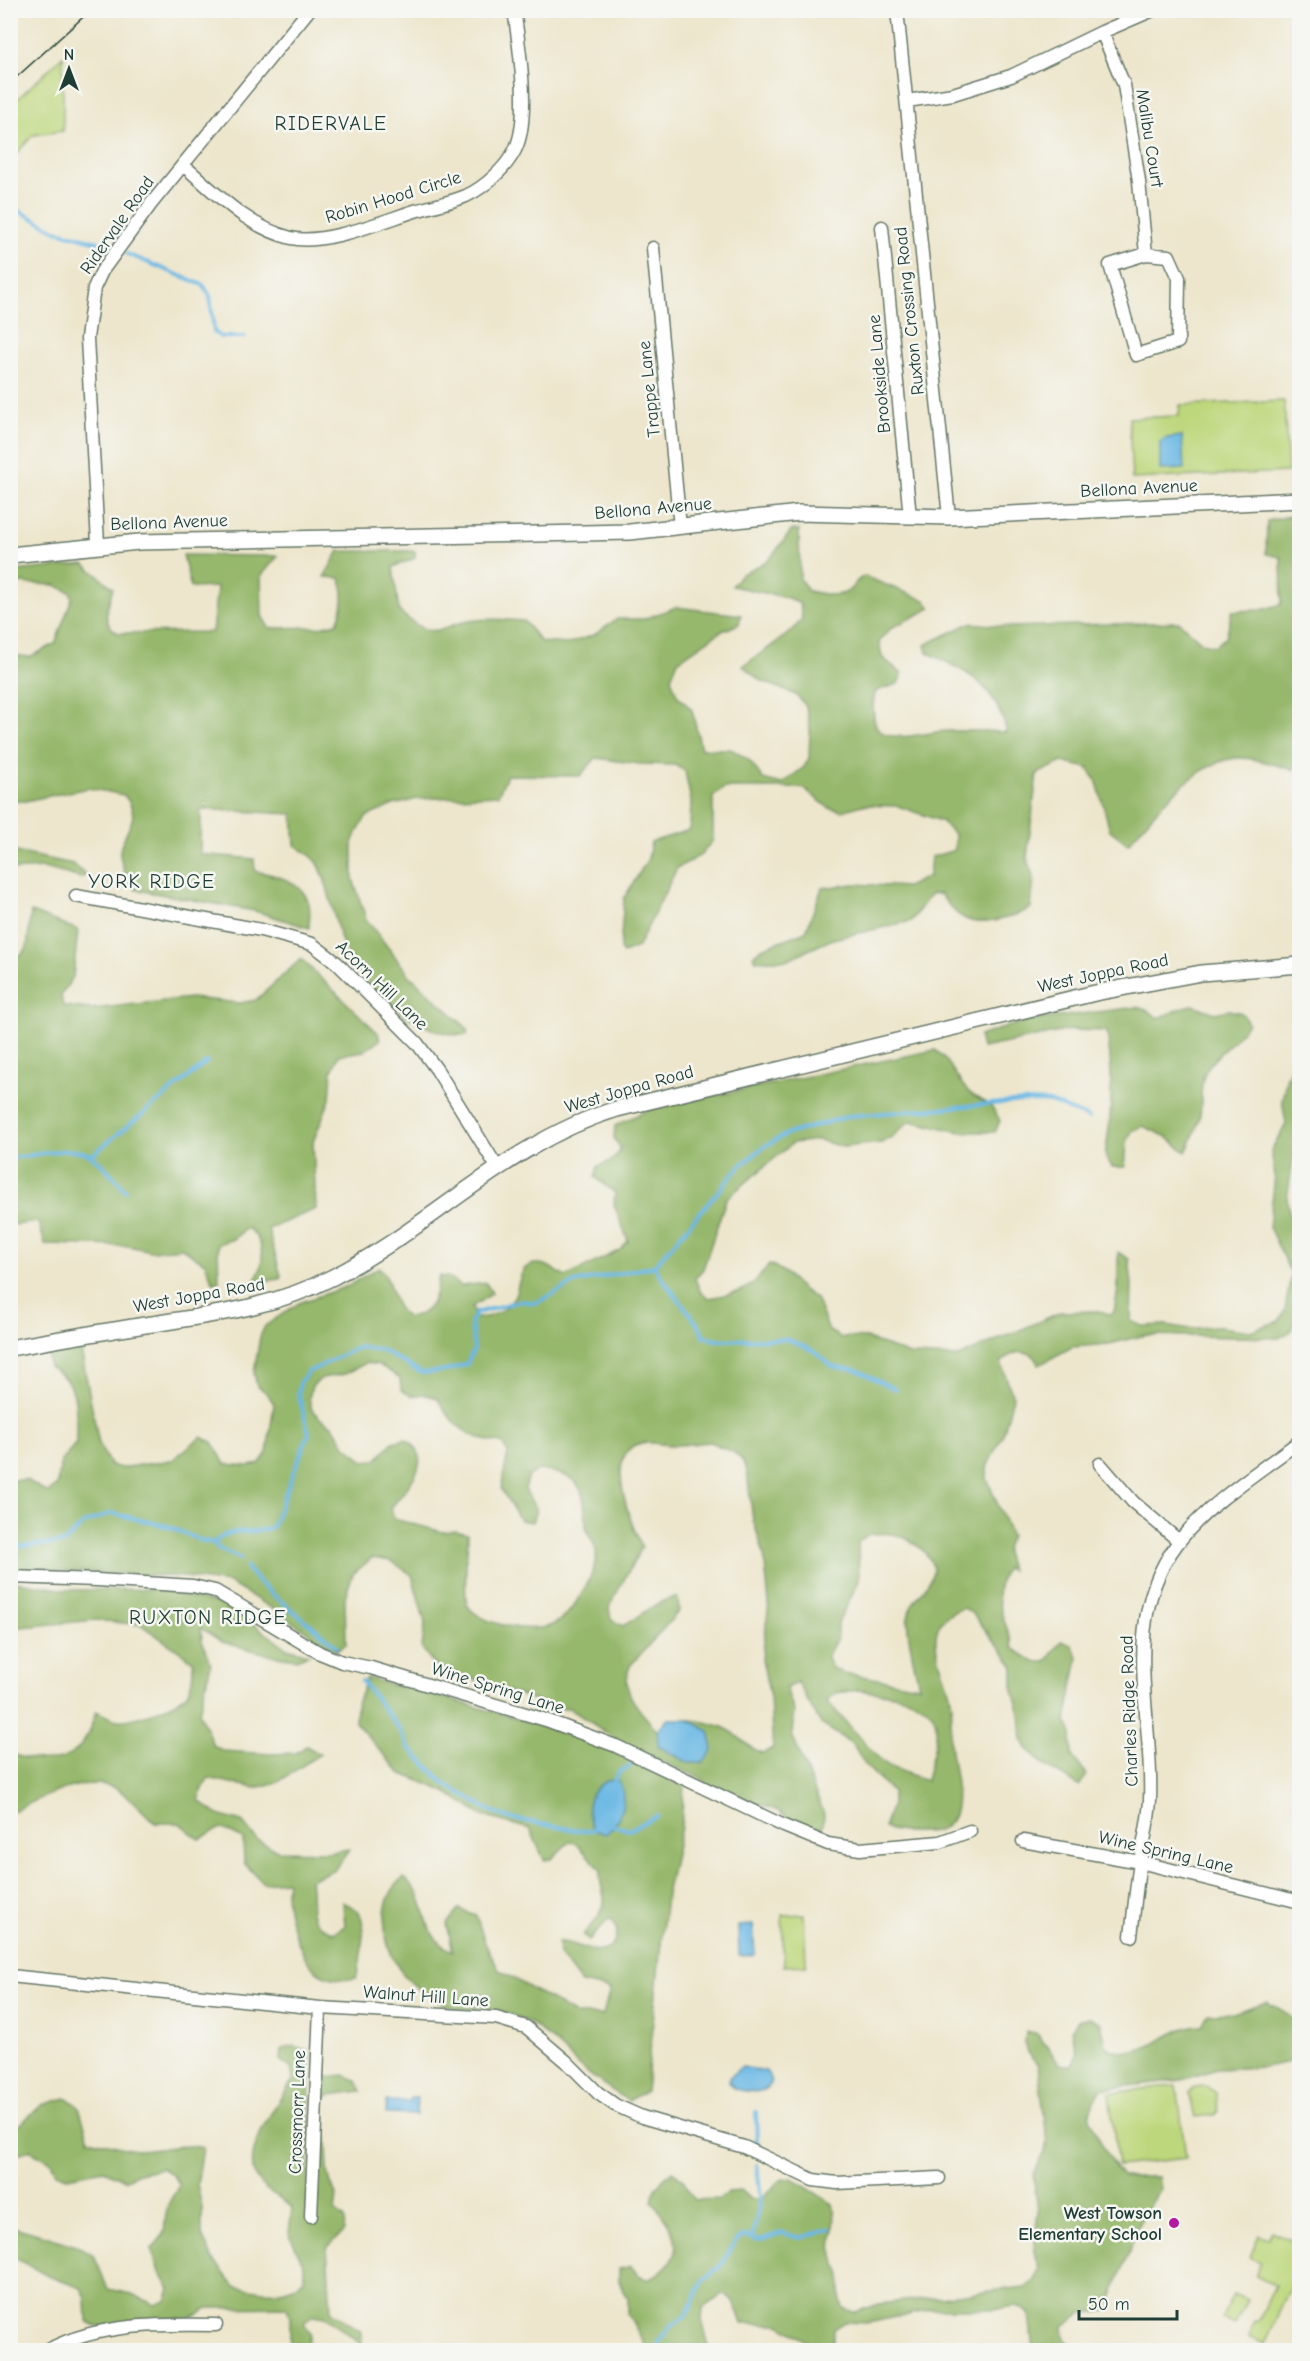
<svg xmlns="http://www.w3.org/2000/svg" width="1310" height="2361" viewBox="0 0 1310 2361" font-family="'Comic Neue',sans-serif">
<rect width="100%" height="100%" fill="#f6f6f2"/>
<filter id="ink" filterUnits="userSpaceOnUse"><feTurbulence type="fractalNoise" baseFrequency=".0167" numOctaves="2"/><feDisplacementMap in="SourceGraphic" scale="12" xChannelSelector="R" yChannelSelector="G"/><feConvolveMatrix kernelMatrix="1 2 1 2 8 2 1 2 1" color-interpolation-filters="sRGB"/></filter>
<filter id="wash" filterUnits="userSpaceOnUse"><feTurbulence type="fractalNoise" baseFrequency=".008" numOctaves="4" result="noise"/><feDisplacementMap in="SourceGraphic" scale="24" xChannelSelector="R" yChannelSelector="G"/><feGaussianBlur stdDeviation="1.35" result="paint"/><feColorMatrix in="noise" values="0 0 0 0 0 0 0 0 0 0 0 0 0 0 0 0 0 1.4 0 .05"/><feComposite in="paint" operator="in"/></filter>
<g filter="url(#wash)">
<rect width="100%" height="100%" fill="#ede6cc"/>
<!-- green -->
<path fill="#bdd77c" stroke="#6e8a58" stroke-width="1.5" d="M63,56V131L33,135L11,160V105Z
M1284,401L1288,472L1132,479L1129,418L1179,416L1180,405Z
M804,1914L806,1965L784,1966L782,1915Z
M1177,2085L1186,2158L1118,2166L1109,2093Z
M1206,2086L1216,2093L1218,2110L1215,2115L1195,2117L1189,2093L1194,2087Z
M1271,2231L1299,2244V2268L1265,2344L1248,2337L1255,2321L1258,2322L1275,2285L1255,2276L1261,2262L1250,2257L1259,2235L1268,2239Z
M1233,2294L1247,2300L1235,2324L1222,2318Z"/>
<!-- forest -->
<path fill="#96b86c" stroke="#5a7a50" stroke-width="1.5" fill-rule="evenodd" d="M1299,514L1300,723L1297,725L1294,770C1277,766 1256,757 1239,758C1198,759 1152,814 1128,844L1110,830L1097,782L1088,768L1062,762L1037,774L1027,857L1034,879L1031,908C1016,916 985,927 968,920C955,915 948,904 940,894H931L911,921L833,939L786,960H756L753,956L762,948L806,931L822,888L854,884L907,887L929,876L931,857L955,850V835L941,821L898,806L862,805L842,811L829,808L803,788H724L713,797V840L701,855L677,868L638,947L623,953L620,949L624,898L648,859L651,842L690,830L691,801L685,771L675,765L640,764L596,758L580,776L507,775L498,795L417,799L393,805L366,817L353,840V879L366,919L410,976L468,1029L467,1035C418,1037 362,988 343,945C335,926 327,875 317,862C312,855 302,850 295,845L293,814L201,809L200,854L254,859L255,871C275,875 302,880 309,904C311,911 309,920 309,928L255,911L137,890L128,884C126,875 119,860 120,851C124,828 144,819 124,795L88,788L25,801H11L10,655L30,657L55,644L72,598L70,592L55,585L17,583L15,571L84,564L113,588C108,607 99,621 118,633L212,632L217,587L191,588L183,555L278,556L261,576L262,616L269,628L319,627L337,623C344,607 345,595 340,578L324,577L339,551H415V558L393,567L399,611C438,646 436,624 476,620C492,618 509,620 524,621L541,642L567,644L594,635L617,619H644L676,607L741,615L739,624L720,632L678,661L671,678L677,695L692,710L701,749H731L749,760L763,779L782,784L804,767L809,758L810,729L806,706L796,695L760,680L743,666L792,631L802,619L800,604L788,598L732,586L740,575L769,560L792,530H799L800,579L808,591C820,593 836,598 847,592C854,587 856,580 864,576L925,600L931,608L891,628L879,642L882,657L902,674L898,684L876,691C872,701 873,707 874,718C878,750 927,731 947,731C967,730 987,731 1007,732C992,681 971,675 927,652L925,645L970,623L1011,627L1179,622L1203,643L1215,646L1226,637L1232,611L1261,610L1282,604L1281,557L1266,554L1267,521Z
M11,851L73,864L86,875L81,878L44,868L11,870Z
M31,912L78,930L73,977L61,995L63,1006L92,1009L191,998L240,1003L256,1000L301,959L378,1033L380,1040L364,1051L339,1055L332,1071L330,1099L313,1142L316,1209L268,1229L281,1276L279,1279L252,1283C266,1269 266,1240 247,1228L233,1239L218,1244L219,1282H213L205,1263L182,1248L151,1251L129,1246L45,1244L38,1222L14,1225L11,1220V955H21L27,948Z
M1193,1005L1215,1013L1229,1010L1242,1013L1248,1023C1238,1041 1218,1051 1207,1069C1199,1083 1202,1101 1200,1116C1198,1128 1191,1141 1186,1152L1165,1136L1143,1126L1132,1131L1127,1142L1125,1167H1112L1105,1155C1113,1113 1113,1073 1107,1031L1070,1030L982,1048L979,1036L1025,1021L1137,1007L1149,1011L1158,1018C1171,1014 1179,1007 1193,1005Z
M935,1050C949,1059 955,1077 967,1090C981,1105 988,1096 1000,1121L995,1132H961L910,1121L892,1137L881,1143L843,1147L818,1140L793,1143L726,1199L703,1269L695,1278L700,1291L709,1298C743,1291 749,1293 769,1264C790,1271 797,1291 816,1298L829,1331L840,1337L866,1338L910,1355L958,1357L1061,1312L1098,1311L1110,1314L1114,1312L1118,1289V1252L1129,1259L1132,1284L1131,1321L1142,1326L1166,1325L1190,1329L1214,1326L1250,1331L1279,1321L1285,1310L1291,1274L1269,1227L1275,1176L1271,1151L1286,1124L1282,1100L1287,1076L1293,1066L1299,1074L1295,1149L1287,1198L1299,1272L1300,1310L1290,1332L1279,1338L1146,1335L1109,1344L1072,1347L1039,1365L1032,1354C1018,1350 1011,1353 1001,1363L1013,1397L1004,1432L987,1467V1479L1011,1536C1004,1549 1005,1557 1011,1570L1006,1568C988,1600 1006,1617 1013,1648L1034,1662H1046L1061,1641L1072,1645L1078,1657L1066,1721L1071,1731L1072,1756L1087,1775L1079,1786L1047,1767L1028,1750L1022,1739L1020,1714L1013,1690V1665L974,1615L964,1608C910,1624 950,1673 952,1706C952,1719 949,1731 950,1743C953,1776 973,1831 925,1832C910,1832 898,1833 884,1828L892,1804V1792L865,1765L853,1744L821,1724L797,1682L786,1688L794,1711L792,1735L824,1814L823,1826C815,1830 809,1832 800,1829C792,1826 786,1815 778,1811C752,1799 720,1801 701,1778L628,1747L569,1708H559L436,1667L422,1648L425,1623L412,1575L391,1561L372,1558L353,1574L345,1597L346,1644L335,1651L275,1610L229,1583L185,1577L11,1568V1480H27L48,1493L57,1485L61,1461L76,1443C75,1411 83,1384 49,1367L48,1355L57,1348L69,1344L81,1350L99,1444L110,1465L121,1468L172,1460L201,1437L213,1442L225,1464L248,1466L259,1464L267,1453L274,1404L267,1393L257,1386L254,1373L260,1337L265,1326L299,1303L348,1286L379,1267C394,1282 389,1303 407,1318C432,1315 435,1299 439,1276L451,1278L461,1286L486,1283L492,1293L472,1307L475,1318C490,1318 506,1312 514,1297C521,1285 517,1258 545,1265C552,1267 560,1274 566,1277L620,1250L628,1241L614,1205L615,1193L595,1177L598,1166C608,1163 618,1159 620,1148L614,1138L615,1126L649,1109ZM366,1363L379,1365L400,1378L401,1390L412,1396L423,1394L437,1398C451,1424 470,1441 502,1443L508,1453L501,1489L520,1520L532,1522L536,1510L525,1489L528,1477L538,1470C580,1475 584,1484 586,1525C586,1537 597,1542 596,1554C596,1575 572,1616 552,1625C533,1634 480,1625 468,1606C462,1598 468,1548 468,1534L456,1531L443,1532L394,1519L391,1508C407,1488 438,1457 405,1439L393,1442L376,1460L364,1461L345,1445L332,1425L321,1419L312,1410L309,1398L312,1386L322,1378L345,1374ZM710,1442L733,1452L742,1460L747,1471L753,1520L764,1554L769,1603L762,1659L770,1697L773,1749L762,1753C749,1748 743,1740 732,1732C715,1721 687,1719 668,1719L657,1731C641,1710 619,1694 630,1666L679,1611L678,1598C658,1598 641,1616 623,1626L611,1620L609,1607L642,1547C632,1526 604,1458 636,1445C647,1440 661,1445 673,1445C685,1445 698,1443 710,1442ZM869,1534C878,1534 888,1532 897,1535C912,1539 940,1559 931,1577C924,1592 911,1600 908,1617C905,1630 916,1671 919,1686L844,1673L832,1668L827,1657L838,1636V1623L859,1580L858,1542ZM859,1690C881,1694 926,1694 935,1720C940,1737 929,1764 926,1781L889,1766L879,1759L827,1701L836,1693Z
M19,1582L66,1590L156,1589L228,1606L287,1648L309,1654L296,1659L271,1655L222,1642L201,1628L202,1641L211,1664L199,1712L213,1745L223,1751L271,1754L296,1753L306,1746L320,1754L278,1782L255,1788L208,1778L198,1800L218,1815L242,1822L257,1840L279,1851L327,1852L350,1849L335,1869L310,1880C315,1905 302,1921 334,1933L345,1926L343,1902C350,1905 357,1909 361,1917C366,1927 360,1967 356,1978C316,1985 304,1962 293,1928C288,1913 284,1897 287,1881L263,1883L244,1863L243,1839L221,1828L199,1839L179,1823H155C144,1813 130,1796 117,1789C83,1773 41,1799 11,1812L10,1752C17,1757 24,1758 33,1759C72,1767 87,1745 96,1711C103,1714 111,1719 118,1720C132,1722 180,1704 187,1693C193,1683 193,1672 193,1661L141,1625L96,1620L11,1628V1584Z
M367,1678C476,1707 585,1731 684,1786L681,1827L666,1895L646,2091L628,2101C613,2090 596,2081 583,2069C548,2038 533,2014 483,2009L481,2006C454,2019 412,1989 398,1967C381,1940 377,1898 404,1878C434,1900 416,1935 453,1951L447,1924L459,1909L476,1915L485,1943L499,1970L577,2015H603L610,1989L581,1983L561,1957L557,1942C576,1939 607,1968 616,1936C619,1928 615,1924 610,1918L589,1940L583,1935C591,1924 605,1914 604,1898C603,1888 598,1881 601,1870L576,1843L569,1842L551,1859L544,1860L530,1829L483,1816L444,1791L400,1773L355,1722L356,1706Z
M1266,2002C1300,2018 1300,2024 1299,2060L1266,2067L1217,2069L1182,2080L1100,2089C1097,2097 1090,2107 1090,2115C1089,2125 1116,2170 1123,2177H1158L1160,2189L1141,2221L1106,2311L1082,2313L1063,2326L1064,2337L1073,2350H1033L1029,2313L1018,2306L993,2309H930L869,2323L844,2322L833,2329V2350H814L811,2344L780,2324H742L734,2301L724,2294L703,2308L702,2320L710,2350H648L628,2314V2298L619,2281V2269L631,2266L638,2275L648,2280C692,2255 676,2232 652,2201L655,2188L672,2171L683,2179L694,2200L719,2199L728,2192L741,2191L750,2199H762L780,2180L792,2178L833,2204C840,2227 823,2250 841,2272L840,2297L843,2308L855,2312L879,2304L1025,2287L1035,2281L1039,2270L1034,2246L1038,2212L1033,2174L1045,2152L1047,2139L1038,2065L1029,2055L1025,2043L1026,2031L1038,2035L1060,2064L1072,2066L1077,2054L1071,2030L1078,2020L1090,2017L1101,2023L1106,2046C1142,2067 1169,2024 1202,2025L1208,2014L1233,2013Z
M294,2046L310,2052L308,2219L320,2078L344,2075L356,2080L362,2091L330,2095L320,2102C322,2113 325,2125 326,2136C329,2158 324,2176 337,2196L335,2211L345,2219L344,2231L327,2248L331,2311L362,2332V2345L325,2317L313,2315L304,2323L310,2334L307,2350H290V2318L287,2307L208,2308L198,2315L186,2318L137,2320L109,2327H97L87,2321L86,2298L81,2288L48,2276L11,2256L10,2226C26,2231 86,2246 93,2255C99,2265 103,2279 108,2289L132,2294L155,2305L166,2301L170,2289L158,2269L152,2249C171,2231 161,2226 168,2206C170,2199 176,2192 179,2185L172,2174L162,2168L139,2173L125,2180L104,2170L67,2177L56,2173L51,2162L30,2150L11,2156V2129L13,2130L42,2105L66,2098L78,2105L89,2139C106,2142 124,2150 141,2150C162,2151 183,2142 203,2148L197,2184L202,2208V2235L212,2258L235,2287C260,2290 287,2299 304,2278V2266L289,2233L292,2208C282,2197 264,2192 256,2178C241,2150 278,2103 293,2080L291,2068L281,2061L282,2049Z"/>
<!-- water -->
<path fill="#6ab8e4" stroke="#447a8c" stroke-width="1.5" d="M1182,436L1184,469L1160,470V442L1166,438Z
M668,1719H687L709,1731L713,1750L703,1763H689L658,1746L657,1731Z
M609,1780L619,1781C628,1800 621,1821 606,1834L593,1830C584,1810 586,1790 609,1780Z
M753,1925L755,1955L739,1956L738,1926Z
M741,2067L766,2071L772,2080C767,2096 749,2092 735,2089L729,2082L730,2077Z
M410,2098H417L416,2115L386,2114V2101H410Z"/>
<g fill="none" stroke-linecap="round" stroke-linejoin="round">
<!-- stream -->
<path stroke="#6ab8e4" stroke-width="4" d="M10,206L57,231L109,245
M127,254L203,285L210,296L214,332L221,337H245
M92,1155L207,1062
M10,1158C34,1157 73,1142 93,1157C106,1166 116,1180 126,1191
M654,1266C669,1292 691,1310 704,1336L716,1340L787,1339L814,1351L833,1367L857,1370L895,1389
M214,1543C234,1524 250,1537 272,1527L309,1433L298,1393L300,1382L308,1372L359,1347L381,1350L422,1373L446,1371L467,1364L474,1349L471,1322L476,1313L520,1301L536,1303L574,1283L654,1266L740,1166L765,1146L787,1134L850,1116L1026,1101L1050,1102L1089,1118
M10,1547L64,1543L83,1524L111,1513L170,1527L199,1540L214,1543L219,1549L241,1559
M246,1567C271,1599 308,1619 337,1647
M362,1681L400,1730L408,1747L445,1784L487,1809L508,1818L580,1831L593,1830L595,1827
M612,1784L619,1772L632,1765
M614,1825L629,1830L657,1816
M756,2112L757,2144
M752,2237L761,2200L757,2165
M659,2350V2341L670,2327L686,2316L703,2281L723,2263L736,2240L744,2236L760,2240L782,2233L800,2238L831,2229"/>
</g>
</g>
<g filter="url(#ink)">
<g fill="none" stroke-linecap="round" stroke-linejoin="round">
<defs>
<path id="minor" d="M897,10L949,517
M1102,32L1124,85L1139,181L1146,254
M907,101L953,94L1011,76L1102,32L1153,10
M183,165C216,193 247,227 291,238C325,246 385,220 418,210C434,206 451,202 466,196C485,187 506,168 515,150C531,119 519,45 514,10
M882,227L910,517
M653,248L680,527
M1146,254L1169,256L1179,278L1178,342L1136,355L1110,265Z
M98,544L87,338L94,288L102,271L151,204L309,10
M76,896L261,930L312,944L337,963L417,1043L437,1070L497,1167
M1100,1464L1133,1502L1179,1541
M10,1577L97,1580L193,1586L215,1591L320,1653L342,1662L371,1668L546,1720L616,1746L784,1826L828,1844L860,1849L940,1842L970,1831
M1023,1841L1140,1862L1300,1902
M1131,1936C1134,1912 1136,1887 1140,1863C1143,1843 1149,1821 1150,1800C1154,1713 1119,1621 1177,1544C1206,1505 1261,1470 1300,1441
M10,1976L320,2008L496,2018L526,2027L566,2061L598,2093L615,2105L642,2117L744,2147L813,2180L837,2183L939,2178
M311,2216L320,2008
M48,2350C99,2323 159,2324 216,2325"/>
<path id="tertiary" d="M10,555L139,542L630,532L799,513L949,517L1300,500
M10,1348C49,1341 88,1334 127,1328C198,1316 268,1311 333,1277C434,1226 507,1142 617,1109L1095,993L1201,973L1300,965"/>
</defs>
<!-- minor casing -->
<use href="#minor" stroke="#677869" stroke-width="15"/>
<!-- tertiary casing -->
<use href="#tertiary" stroke="#677869" stroke-width="18"/>
<!-- minor -->
<use href="#minor" stroke="#fff" stroke-width="12"/>
<!-- tertiary -->
<use href="#tertiary" stroke="#fff" stroke-width="15"/>
<!-- tram -->
<path stroke="#1f3d34" stroke-width="1.5" d="M10,83L91,10"/>
</g>
</g>
<!-- markers -->
<circle fill="#b5179e" stroke="#f6f6f2" stroke-width="2" cx="1174" cy="2223" r="6"/>
<g text-anchor="middle" stroke-width="5" stroke-linejoin="round" paint-order="stroke">
<!-- street labels -->
<g font-size="18" fill="#1f3d34" stroke="#f6f6f2">
<text transform="translate(1150 138) rotate(81)" y="6">Malibu Court</text>
<text transform="translate(393 197) rotate(-17)" y="6">Robin Hood Circle</text>
<text transform="translate(117 225) rotate(-55)" y="6">Ridervale Road</text>
<text transform="translate(909 311) rotate(-96)" y="6">Ruxton Crossing Road</text>
<text transform="translate(879 374) rotate(-95)" y="6">Brookside Lane</text>
<text transform="translate(649 389) rotate(-96)" y="6">Trappe Lane</text>
<text transform="translate(1139 488) rotate(-3)" y="6">Bellona Avenue</text>
<text transform="translate(653 508) rotate(-5)" y="6">Bellona Avenue</text>
<text transform="translate(169 522) rotate(-2)" y="6">Bellona Avenue</text>
<text transform="translate(1103 973) rotate(-12)" y="6">West Joppa Road</text>
<text transform="translate(382 985) rotate(44)" y="6">Acorn Hill Lane</text>
<text transform="translate(629 1089) rotate(-16)" y="6">West Joppa Road</text>
<text transform="translate(199 1295) rotate(-10)" y="6">West Joppa Road</text>
<text transform="translate(498 1688) rotate(17)" y="6">Wine Spring Lane</text>
<text transform="translate(1129 1711) rotate(-92)" y="6">Charles Ridge Road</text>
<text transform="translate(1166 1852) rotate(13)" y="6">Wine Spring Lane</text>
<text transform="translate(426 1996) rotate(4)" y="6">Walnut Hill Lane</text>
<text transform="translate(297 2112) rotate(-88)" y="6">Crossmorr Lane</text>
</g>
<!-- poi labels -->
<g font-size="18" font-weight="bold" fill="#1f3d34" stroke="#f6f6f2" text-anchor="end">
<text x="1162" y="2219">West Towson<tspan x="1162" dy="21">Elementary School</tspan></text>
</g>
<!-- neighbourhood labels -->
<g font-size="20" letter-spacing="1.5" fill="#1f3d34" stroke="#f6f6f2">
<text x="331" y="130">RIDERVALE</text>
<text x="152" y="888">YORK RIDGE</text>
<text x="208" y="1624">RUXTON RIDGE</text>
</g>
</g>
<!-- margin -->
<rect width="1310" height="2361" fill="none" stroke="#f6f6f2" stroke-width="36"/>
<!-- north arrow -->
<g transform="translate(69 69)" stroke="#f6f6f2" stroke-width="4.5" paint-order="stroke">
<path d="M0-4.5L10 22L0 15L-10 22Z" fill="#1f3d34"/>
<text y="-9" font-size="16" font-weight="bold" text-anchor="middle" fill="#1f3d34">N</text>
</g>
<!-- scale -->
<path d="M1079 2310v9h98v-9" fill="none" stroke="#1f3d34" stroke-width="3"/>
<text x="1088" y="2310" font-size="18" fill="#1f3d34" stroke="#f6f6f2" stroke-width="4.5" paint-order="stroke">50 m</text>
</svg>
